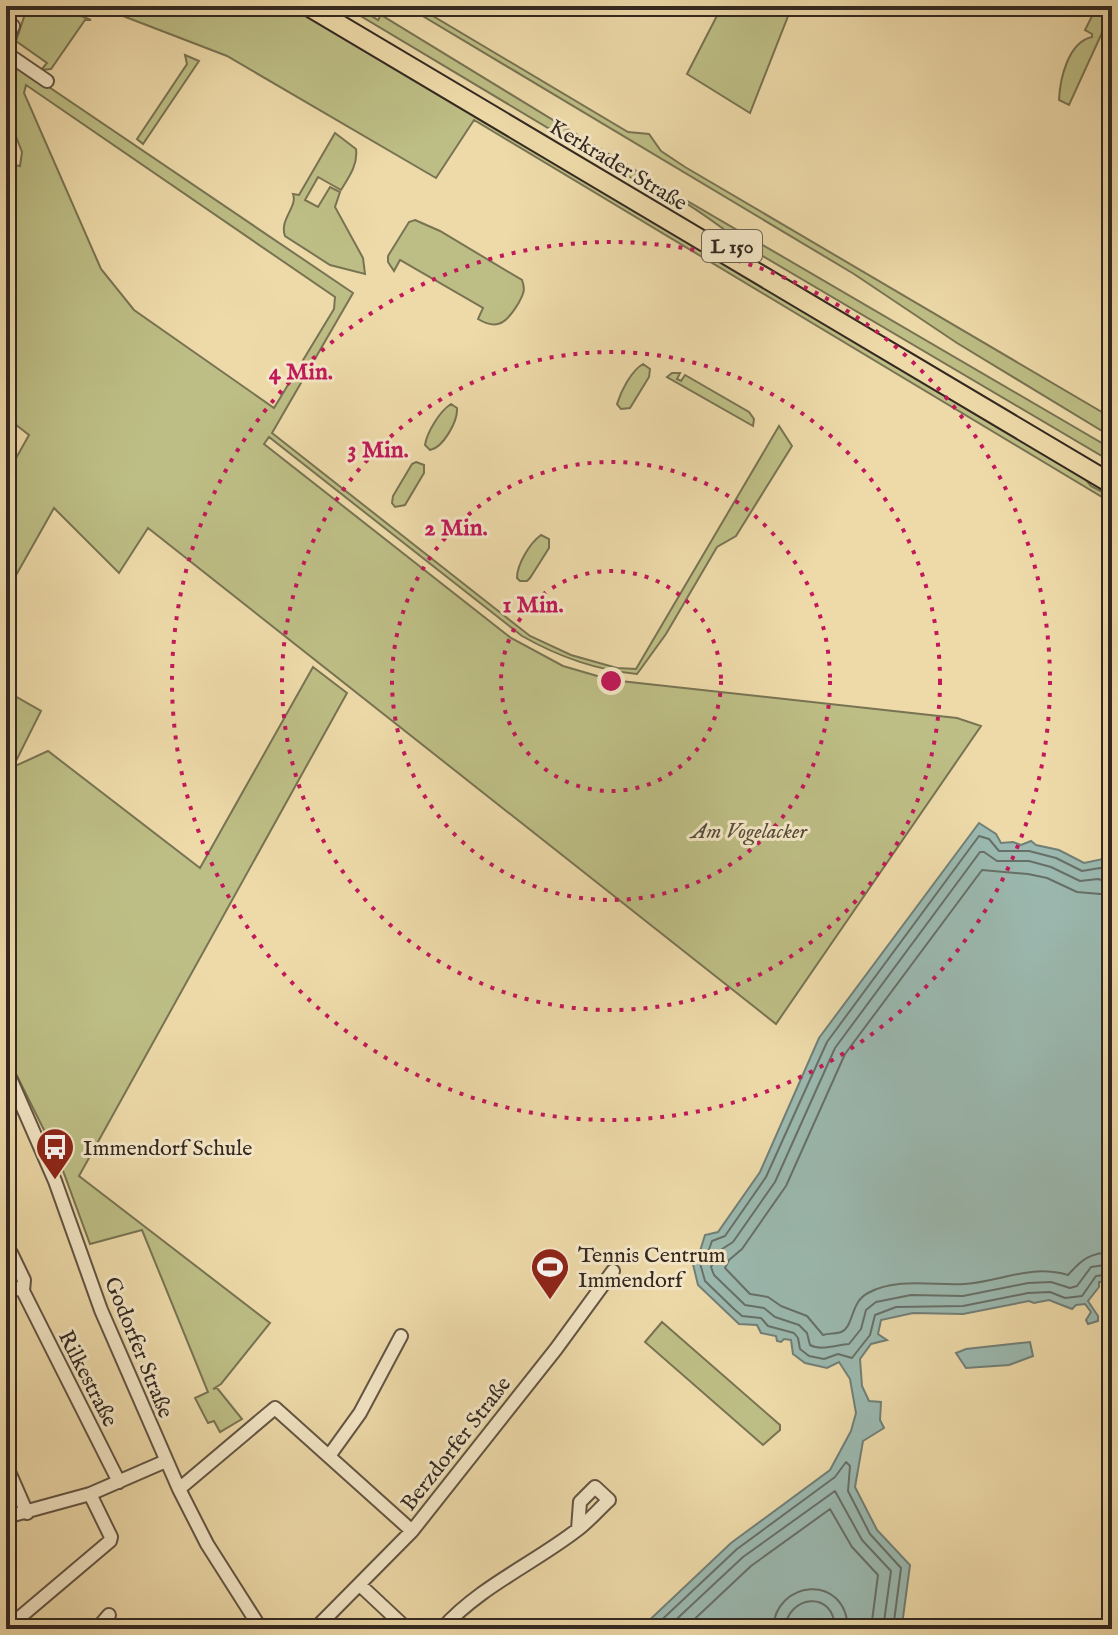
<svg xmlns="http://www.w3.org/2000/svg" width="1118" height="1635" viewBox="0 0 1118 1635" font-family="'IM FELL English',serif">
<rect width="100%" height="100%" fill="#eedaa9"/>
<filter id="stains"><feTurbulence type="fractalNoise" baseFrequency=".0025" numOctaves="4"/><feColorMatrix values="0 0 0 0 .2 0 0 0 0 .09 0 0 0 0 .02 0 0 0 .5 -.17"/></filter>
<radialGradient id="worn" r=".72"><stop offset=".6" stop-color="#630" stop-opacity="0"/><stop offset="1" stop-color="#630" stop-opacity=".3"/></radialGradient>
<!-- green -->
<path fill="#bdbe85" stroke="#787353" stroke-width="2" fill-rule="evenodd" d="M32,6H57L91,20H85L51,69L41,70L47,63L16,41L27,8Z
M97,6H292L1081,474L1091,486L1112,497V503L474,120L436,178L227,56Z
M344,6H363L362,10L378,20L381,15L648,178L1112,449V462L761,255C722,231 686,195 640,183Z
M406,6H416L628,132L649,134L661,151L685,167L1112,418V437L957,343L854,274Z
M722,6H792L750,113L687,74Z
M1097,6H1112V11L1069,105L1059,100C1060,79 1068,42 1092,37V34L1085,30Z
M185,55L199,61L143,144L137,139L187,64Z
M12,62L353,293L272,433L530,636L571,655L617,668L636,669L779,426L792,446L736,536L717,547L666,634L637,674C595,670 559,657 522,636L269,437L264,444L511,638L563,666L611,680L957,718L981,726L776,1024L148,528L119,573L54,508L6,593V476L29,435L6,417V164L20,166L22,152L6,111V63ZM26,85L335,297L334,309L274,408L134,310L101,269L24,93Z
M335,133L356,149C358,165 349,177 341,190L318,177L305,200L318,207L330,187L340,192L335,207L363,258L365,274L330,265L285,236C279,219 298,207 293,194L299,195Z
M415,220L440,231L522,280C526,290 523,295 518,304C507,322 498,331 478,319L483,308L400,260L394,271L388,262V256L409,222Z
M643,364L650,369L649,377L630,408L621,409L617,404C621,391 631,371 643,364Z
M672,373H680L677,379L681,381L685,375L749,412L754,419L753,426L667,377Z
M451,404L457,408C458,421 443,448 430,450L425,445C427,432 440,411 451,404Z
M416,462L424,465V473L405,505L395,507L392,503L393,496L412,464Z
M541,535L549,539V548L530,578L527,581H520L517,578C517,564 530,543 541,535Z
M313,667L347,693L79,1176L270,1323L221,1384L213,1389L217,1388L242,1419L220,1432L214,1421L208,1423L195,1398L208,1392L142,1230L90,1244L59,1160L6,1054V691L41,711L13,767L48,751L200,868Z
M662,1322L780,1425V1430L763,1445L645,1342Z"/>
<!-- water -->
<path fill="#9bb9b0" stroke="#717f77" stroke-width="2" d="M979,823L996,834L1001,843L1013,842L1021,845L1031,841L1036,845L1059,850L1084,863L1103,859L1112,867V1281L1099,1282V1287L1088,1301L1098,1316V1321L1088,1324L1086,1320L1091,1312L1085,1304L1076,1305L1072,1309L1049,1300L1034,1303L1029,1301L963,1314L913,1313L881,1320L878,1334L887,1340L871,1344L860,1359L862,1386L869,1401L881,1402L880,1420L884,1428L863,1441L855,1487L877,1530L910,1565L902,1625L899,1629H818L817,1620L813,1619L795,1629H640L731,1543L830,1470L851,1431L856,1413L850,1379L839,1362L827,1368L805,1363L793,1354L791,1340L784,1339L781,1342L777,1341L776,1336L761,1333L757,1325L739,1324L698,1285L691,1256L700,1251L705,1235L718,1232L760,1172L819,1038Z
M1030,1342L1033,1356L1009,1365L966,1368L956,1353L966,1349Z"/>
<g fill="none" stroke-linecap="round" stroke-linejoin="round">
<!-- shore -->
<path stroke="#677068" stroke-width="2" d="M1112,872L1100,868L1082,871L1056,858L1029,851H999L989,839L979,836L827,1042L766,1177L725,1236L712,1241L707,1255L700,1263L705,1281L734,1309L742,1316L761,1318L768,1326L794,1333L798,1338L800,1349L809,1356L824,1359L838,1354L852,1358L870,1335L875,1315L896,1307L963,1306L1028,1293L1050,1292L1065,1298L1082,1296L1096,1276L1112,1274
M1112,883L1098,879L1080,881L1051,867L1029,861H997L984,852H980L835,1048L775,1182L733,1242L719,1251L711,1267L714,1275L745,1305L764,1308L775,1317L799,1325L807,1333L810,1345C821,1351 836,1345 849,1344L861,1329L866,1310L876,1302L911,1295L963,1296L1028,1283L1051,1282L1070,1288L1077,1286L1091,1267L1112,1264
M1112,895L1077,892L1047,878L1028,874L982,870L845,1054L786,1186L742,1249L729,1260L725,1268L750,1294L768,1297L781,1306L807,1316L823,1335C829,1333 836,1334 841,1332C854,1327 850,1302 868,1293C898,1277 934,1286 965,1284C1003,1281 1030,1264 1068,1275C1082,1259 1090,1253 1112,1252
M652,1629L737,1549L835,1477L846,1462L850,1466L848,1491L870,1534L901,1568L893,1629
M666,1629L743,1557L835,1491L862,1540L891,1571L883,1629
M684,1629L751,1566L830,1509L852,1547L878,1575L871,1629
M773,1629C775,1580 846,1572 848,1629
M785,1629C787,1596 834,1588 835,1629"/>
<defs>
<path id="minor" d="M6,42L13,26
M6,53L47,81
M6,1069L55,1181L101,1310L179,1489L207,1544L261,1629
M6,1251L11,1253L24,1280L23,1291L119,1482
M6,1284L23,1291
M329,1456L360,1413L401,1336
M6,1465L27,1513
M179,1489L275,1408L412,1531
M6,1517L90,1494L166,1461
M360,1585L407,1629
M6,1629L110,1541L111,1537L90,1494
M97,1629L109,1615
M315,1629L412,1531L556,1349L613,1271
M442,1629C479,1587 533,1564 577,1530C589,1521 598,1510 609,1500L595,1487L580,1502L578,1529"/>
<path id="highway" d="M308,6L1112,484"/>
</defs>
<!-- minor casing -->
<use href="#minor" stroke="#625443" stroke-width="16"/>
<!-- highway casing -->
<use href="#highway" stroke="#332821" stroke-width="22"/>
<!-- minor -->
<use href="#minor" stroke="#f4e7c7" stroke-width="12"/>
<!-- highway -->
<use href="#highway" stroke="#eedaa9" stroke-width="18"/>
</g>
<!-- distance rings -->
<g fill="none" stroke="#c2185b" stroke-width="4" stroke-dasharray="4 8">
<circle cx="611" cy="681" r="110"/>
<circle cx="611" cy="681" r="219"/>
<circle cx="611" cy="681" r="329"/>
<circle cx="611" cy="681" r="439"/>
</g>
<!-- icons -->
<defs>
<symbol id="bus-pin" viewBox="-11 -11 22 30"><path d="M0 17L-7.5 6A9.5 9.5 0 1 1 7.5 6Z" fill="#8f2418" stroke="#f4e7c7"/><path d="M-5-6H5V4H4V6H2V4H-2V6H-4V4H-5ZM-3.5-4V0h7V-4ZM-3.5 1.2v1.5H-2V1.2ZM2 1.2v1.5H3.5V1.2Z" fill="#fff"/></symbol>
<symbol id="stadium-pin" viewBox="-11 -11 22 30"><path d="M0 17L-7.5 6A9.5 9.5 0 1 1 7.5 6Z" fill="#8f2418" stroke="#f4e7c7"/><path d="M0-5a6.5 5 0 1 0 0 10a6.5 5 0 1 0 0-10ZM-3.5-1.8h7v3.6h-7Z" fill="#fff"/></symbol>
</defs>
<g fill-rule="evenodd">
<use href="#bus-pin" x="33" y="1125" width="44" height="60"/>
<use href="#stadium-pin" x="528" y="1245" width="44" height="60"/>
</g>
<g text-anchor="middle" stroke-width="6" stroke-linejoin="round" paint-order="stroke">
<!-- shield labels -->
<rect fill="#f4e7c7" stroke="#6d6153" stroke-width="2" x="702" y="230" width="60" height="32" rx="6"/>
<g font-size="20" font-weight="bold" fill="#332821">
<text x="732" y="253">L 150</text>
</g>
<!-- street labels -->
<g font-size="22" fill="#332821" stroke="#f4e7c7">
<text transform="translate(619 164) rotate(31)" y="8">Kerkrader Straße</text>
<text transform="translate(140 1347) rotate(68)" y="8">Godorfer Straße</text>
<text transform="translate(89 1378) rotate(63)" y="8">Rilkestraße</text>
<text transform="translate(455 1443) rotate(-52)" y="8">Berzdorfer Straße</text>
</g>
<!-- park labels -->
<g font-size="22" font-style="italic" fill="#564e3a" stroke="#f4e7c7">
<text x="749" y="838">Am Vogelacker</text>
</g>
<!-- poi labels -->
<g font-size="22" fill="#332821" stroke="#f4e7c7" text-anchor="start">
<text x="83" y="1155">Immendorf Schule</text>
<text x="578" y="1262">Tennis Centrum<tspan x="578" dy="25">Immendorf</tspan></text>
</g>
</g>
<circle cx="611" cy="681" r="12" fill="#c2185b" stroke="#f4e7c7" stroke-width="4"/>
<g font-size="24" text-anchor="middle" font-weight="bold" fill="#c2185b" stroke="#f4e7c7" stroke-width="6" stroke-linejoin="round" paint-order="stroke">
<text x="301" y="379">4 Min.</text>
<text x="378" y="457">3 Min.</text>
<text x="456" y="535">2 Min.</text>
<text x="533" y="612">1 Min.</text>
</g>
<!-- margin -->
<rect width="1118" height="1635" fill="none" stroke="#eedaa9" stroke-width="32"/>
<rect x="8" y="8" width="1102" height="1619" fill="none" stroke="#332821" stroke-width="4"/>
<rect x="16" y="16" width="1086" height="1603" fill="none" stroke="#332821" stroke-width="2"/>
<rect width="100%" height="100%" filter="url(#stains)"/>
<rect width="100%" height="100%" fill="url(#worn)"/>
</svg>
